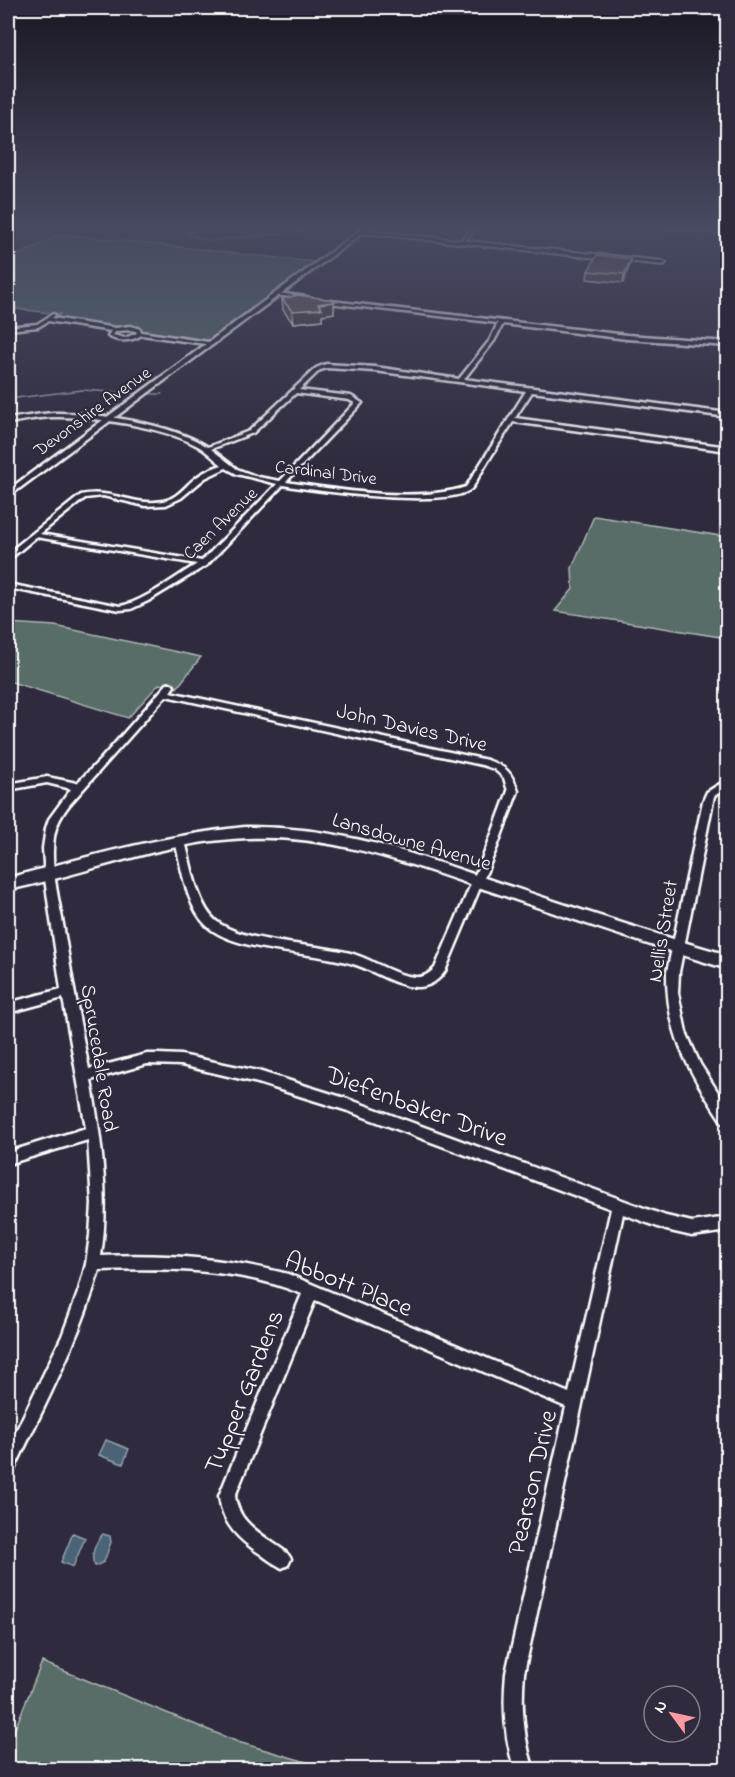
<svg xmlns="http://www.w3.org/2000/svg" width="735" height="1777" viewBox="0 0 735 1777" font-family="'Indie Flower',sans-serif">
<rect width="100%" height="100%" fill="#2f2a3d"/>
<filter id="ink" filterUnits="userSpaceOnUse"><feTurbulence type="fractalNoise" baseFrequency=".0167" numOctaves="2"/><feDisplacementMap in="SourceGraphic" scale="12" xChannelSelector="R" yChannelSelector="G"/><feConvolveMatrix kernelMatrix="1 2 1 2 8 2 1 2 1" color-interpolation-filters="sRGB"/></filter>
<g filter="url(#ink)">
<!-- green -->
<path fill="#596d67" stroke="#acb6b3" stroke-width="1.5" d="M644,226H727V235L662,230Z
M61,234L315,262L209,341L148,333L136,328H115L56,318L60,314L8,308V260Z
M594,516L727,537V638L555,611L573,589L572,568Z
M8,623L55,626L201,657L177,688L159,684L128,718L8,681Z
M42,1662L238,1742L330,1769H8V1746Z"/>
<!-- water -->
<path fill="#4b6376" stroke="#93a1ad" stroke-width="1.5" d="M106,1440L129,1449L123,1464L99,1455Z
M73,1533L85,1538L73,1567L61,1562Z
M103,1534L110,1536L111,1542L104,1562L95,1566C89,1557 96,1541 103,1534Z"/>
<g fill="none" stroke-linecap="round" stroke-linejoin="round">
<!-- stream -->
<path stroke="#93a1ad" stroke-width="1.5" d="M196,226L187,234L208,241L356,226
M149,394H162
M8,399L82,390L138,394"/>
<defs>
<path id="minor" d="M473,227L476,228L462,243H460Z
M277,293L307,297L309,298L307,299L275,295Z
M322,300L627,335L728,342V346L627,339L503,324L494,341L464,379L728,413V417L532,392L515,418L728,447V451L513,422C502,439 491,456 481,473C478,477 475,485 471,489C449,509 315,491 283,485L207,565L148,601L131,609L120,610L8,588V584L120,606C142,603 177,576 197,564L36,537L11,558H8V553L81,495C111,488 135,507 163,501C176,499 184,488 193,480C201,473 212,468 222,465C213,458 206,450 196,445C163,427 92,416 54,417C39,417 23,421 8,423V419C23,417 38,414 54,413C96,412 172,424 208,447L249,431L316,368L326,364L375,367L459,379L490,340L498,323L320,302ZM327,368L375,371L526,391L466,487C415,503 338,490 286,482L362,403L351,396L299,390L320,370ZM296,393L349,400L355,403L280,481L258,477L237,469L211,449L253,433ZM226,468L237,474L277,484L202,561L40,534L85,498L103,496L145,506L166,505L181,498L205,478Z
M53,314L55,315L52,318L116,328L130,326L140,329L141,332L215,343L212,345L142,335C131,341 120,343 108,336L111,331L48,321L38,327L8,330V327L37,324ZM130,330L136,331L137,333L125,338L113,335L116,331Z
M170,683L174,686L170,692L487,760C507,767 511,772 518,791L497,847L445,971C439,980 429,987 418,987C396,987 374,970 353,964C315,951 236,953 207,926C186,906 182,868 175,841L176,838L180,837L185,841C191,864 197,905 216,921C243,943 315,944 350,953C372,959 392,975 415,977C423,978 429,974 435,968L487,847L508,791L504,778L494,769L482,765L166,696L70,804C62,814 56,824 54,837C50,865 58,896 63,924C71,972 79,1021 89,1069L147,1054H158L181,1055L258,1071L348,1099L666,1216L692,1222L728,1217V1231L692,1236L666,1230L623,1214L524,1673C521,1706 523,1738 534,1770H515C504,1738 503,1706 506,1673L566,1407L315,1300L235,1496C238,1520 255,1530 273,1543C280,1548 287,1551 291,1559L288,1565L282,1568C275,1564 268,1560 262,1555C239,1540 222,1524 219,1496L302,1294C240,1268 165,1268 99,1270C80,1340 45,1404 14,1470L8,1472V1448L62,1336L79,1290L86,1264L90,1235L92,1204L88,1140L8,1164V1152L86,1128L63,998L8,1013V1003L61,989L45,879L43,848L46,828L49,819L71,789L47,783L8,790V784L47,777L77,783L101,759L167,684ZM147,1064L181,1065L258,1083L348,1111L611,1209L569,1393L288,1274C227,1258 164,1253 101,1256C110,1197 101,1138 91,1080Z
M728,779V787L714,796L713,801L679,972L678,993L686,1032L700,1064L728,1108V1125L723,1123C690,1074 666,1033 667,972L703,801L707,792Z"/>
<path id="tertiary" d="M360,230L663,261L666,263L663,265L362,233Z"/>
<path id="secondary" d="M366,226H372L8,497V490Z
M245,827C341,826 409,853 497,882C574,908 650,933 728,955V969C647,945 569,918 490,891C410,864 333,834 247,838C164,841 88,874 8,890V878C86,857 164,835 245,827Z"/>
</defs>
<!-- minor casing -->
<use href="#minor" stroke="#fff" stroke-width="5"/>
<!-- tertiary casing -->
<use href="#tertiary" stroke="#fff" stroke-width="4"/>
<!-- secondary casing -->
<use href="#secondary" stroke="#fff" stroke-width="5"/>
<!-- minor -->
<use href="#minor" fill="#2f2a3d" fill-rule="evenodd"/>
<!-- tertiary -->
<use href="#tertiary" fill="#2f2a3d" fill-rule="evenodd"/>
<!-- secondary -->
<use href="#secondary" fill="#2f2a3d" fill-rule="evenodd"/>
</g>
<!-- wall -->
<path fill="#605250" stroke="#fff" stroke-width="1.5" d="M631,259L629,267L623,283L587,279L588,271Z
M282,299L334,300V313L322,315V320L293,323L283,310Z"/>
<!-- shaded-wall -->
<path fill="#4e4241" stroke="#fff" stroke-width="1.5" d="M631,259L629,267L623,283L624,274Z
M334,302V313L322,315V320L293,323L292,311L318,304Z"/>
<!-- building -->
<path fill="#705f5d" stroke="#fff" stroke-width="1.5" d="M597,255L631,259L624,274L588,271Z
M298,295L334,300V302L318,304L322,309L292,311L282,299Z"/>
</g>
<!-- sky -->
<linearGradient id="sky" x2="0" y2="1"><stop stop-color="#1a1722"/><stop offset="0.48" stop-color="#474a62"/><stop offset="1" stop-color="#474a62" stop-opacity="0"/></linearGradient>
<rect width="735" height="474" fill="url(#sky)"/>
<g text-anchor="middle" stroke-width="4.5" stroke-linejoin="round" paint-order="stroke">
<!-- far-street labels -->
<g font-size="18" fill="#fff" stroke="#2f2a3d">
<text transform="translate(92 411) rotate(-36)" y="6">Devonshire Avenue</text>
<text transform="translate(326 472) rotate(7)" y="6">Cardinal Drive</text>
<text transform="translate(220 523) rotate(-44)" y="6">Caen Avenue</text>
</g>
<!-- street labels -->
<g font-size="21" fill="#fff" stroke="#2f2a3d">
<text transform="translate(412 727) rotate(13)" y="7">John Davies Drive</text>
<text transform="translate(412 841) rotate(16)" y="7">Lansdowne Avenue</text>
<text transform="translate(662 931) rotate(-81)" y="7">Nellis Street</text>
<text transform="translate(100 1058) rotate(81)" y="7">Sprucedale Road</text>
</g>
<!-- near-street labels -->
<g font-size="26" fill="#fff" stroke="#2f2a3d">
<text transform="translate(417 1105) rotate(20)" y="9">Diefenbaker Drive</text>
<text transform="translate(349 1283) rotate(22)" y="9">Abbott Place</text>
<text transform="translate(243 1391) rotate(-68)" y="9">Tupper Gardens</text>
<text transform="translate(531 1482) rotate(-77)" y="9">Pearson Drive</text>
</g>
</g>
<!-- margin -->
<rect width="735" height="1777" fill="none" stroke="#2f2a3d" stroke-width="30"/>
<rect x="15" y="15" width="705" height="1747" fill="none" stroke="#fff" stroke-width="2" filter="url(#ink)"/>
<!-- north arrow -->
<g transform="translate(672 1714) rotate(303)"><circle r="28" fill="#2f2a3d" stroke="#827f8b" stroke-width="1.5"/>
<path d="M0-4.5L10 22L0 15L-10 22Z" fill="#ff9aa2"/>
<text y="-9" font-size="16" font-weight="bold" text-anchor="middle" fill="#ffffff">N</text>
</g>
</svg>
